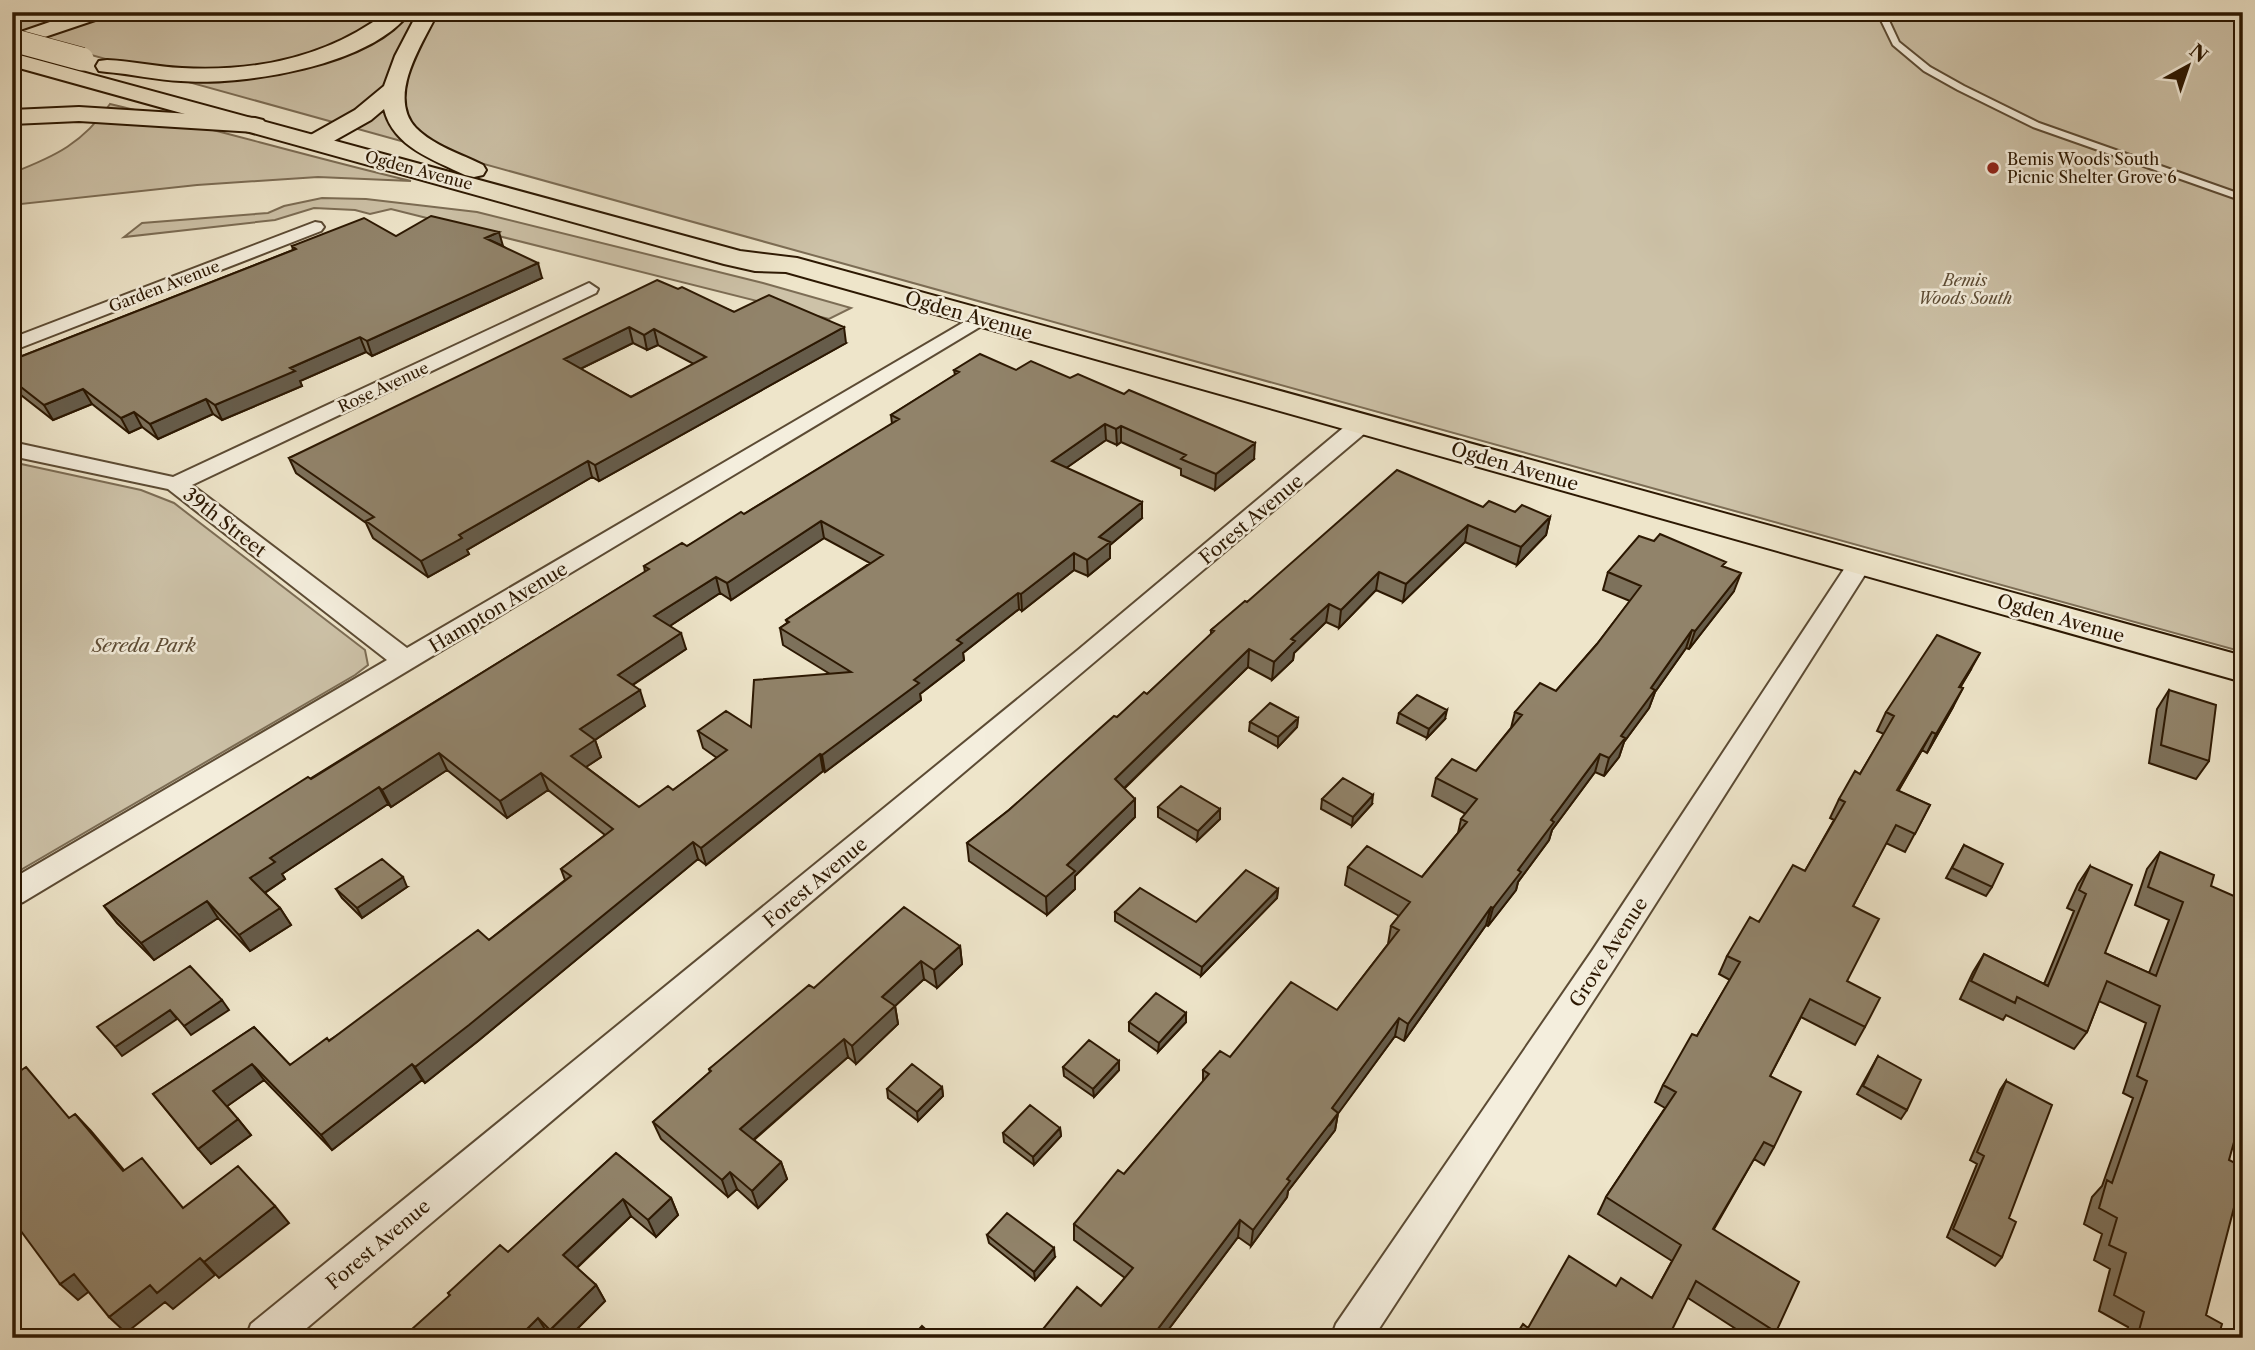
<svg xmlns="http://www.w3.org/2000/svg" width="2255" height="1350" viewBox="0 0 2255 1350" font-family="'Libre Caslon Text',serif">
<rect width="100%" height="100%" fill="#eee5ca"/>
<filter id="stains"><feTurbulence type="fractalNoise" baseFrequency=".00286" numOctaves="4"/><feColorMatrix values="0 0 0 0 .2 0 0 0 0 .09 0 0 0 0 .02 0 0 0 .5 -.17"/></filter>
<radialGradient id="worn" r=".72"><stop offset=".6" stop-color="#630" stop-opacity="0"/><stop offset="1" stop-color="#630" stop-opacity=".3"/></radialGradient>
<!-- green -->
<path fill="#cdc2a8" stroke="#7c6d55" stroke-width="2" d="M12,12H2243V652C1499,448 756,238 12,33Z
M110,104C211,128 310,157 411,181L318,177L197,185L12,205V173C56,156 83,143 110,104Z
M322,198L366,199L477,212L763,283L851,308L829,319L391,209L370,214L355,210L314,208L275,220L124,237L142,223L268,213L284,206Z
M12,462L141,490L174,503L365,650L368,665L355,675L12,875Z"/>
<g fill="none" stroke-linecap="round" stroke-linejoin="round">
<defs>
<path id="service" d="M1877,12H1885L1899,42L1930,67L1964,86L2039,123L2243,195V201L2033,127L1958,90L1924,71L1893,45Z"/>
<path id="minor" d="M315,222L321,223L324,227L321,231L12,351V338Z
M589,283L598,289L596,293L192,485L407,648L976,315L983,313L993,319L23,902L12,906V879L387,660L168,489L12,456V442L173,477Z
M1363,417L1371,418L1374,423L1371,428L295,1338H246L251,1324L1078,650L1355,418Z
M1861,554L1870,557L1873,562L1614,969L1373,1338H1331L1336,1324L1592,951L1852,557Z"/>
<path id="primary" d="M12,53L740,251L797,258L2243,656V682L786,272L755,271L724,264L12,66Z"/>
<path id="motorway" d="M12,12H23L20,16L12,18Z
M79,12H110L107,16L12,48V35Z
M387,12H410C371,66 243,86 181,81C156,80 132,74 107,72L99,71L96,66L99,61L107,60C132,61 157,67 182,68C256,72 328,57 387,12Z
M418,12H438C423,43 386,96 416,128C434,146 461,154 483,165L486,170L483,175L474,177L465,175C434,160 393,147 384,109L371,120L323,147H307L303,142L307,137L355,110L384,86L395,56Z
M79,107L255,118L263,120L267,125L263,130L255,132L79,121L12,124V110Z"/>
</defs>
<!-- service casing -->
<use href="#service" stroke="#5c4b34" stroke-width="4"/>
<!-- minor casing -->
<use href="#minor" stroke="#5c4b34" stroke-width="4"/>
<!-- primary casing -->
<use href="#primary" stroke="#2c1802" stroke-width="4"/>
<!-- motorway casing -->
<use href="#motorway" stroke="#2c1802" stroke-width="4"/>
<!-- service -->
<use href="#service" fill="#f4eedd" fill-rule="evenodd"/>
<!-- minor -->
<use href="#minor" fill="#f4eedd" fill-rule="evenodd"/>
<!-- primary -->
<use href="#primary" fill="#eee5ca" fill-rule="evenodd"/>
<!-- motorway -->
<use href="#motorway" fill="#eee5ca" fill-rule="evenodd"/>
<defs>
<path id="primary-bridge" d="M12,40L82,59"/>
</defs>
<!-- primary-bridge casing -->
<use href="#primary-bridge" stroke="#2c1802" stroke-width="24" stroke-linecap="butt"/>
<!-- primary-bridge -->
<use href="#primary-bridge" stroke="#eee5ca" stroke-width="23"/>
</g>
<!-- wall -->
<path fill="#7d715b" stroke="#2c1802" stroke-width="2" fill-rule="evenodd" d="M396,236L503,246L542,278L372,356L366,352L300,381L302,386L222,420L213,414L158,439L142,427L129,433L92,404L53,420L12,388V360L293,250L292,246Z
M678,289L734,312L846,343L599,481L592,477L467,550L469,554L428,577L373,538L366,523L296,473L289,458ZM633,343L647,350L658,345L694,364L631,397L580,369Z
M954,370H1016L1254,459L1215,490L1181,475V469L1121,442L1117,445L1106,440L1066,468L1142,518L1110,545V558L1088,576L1074,570L1022,611L1019,609L963,653L964,660L920,694L921,700L825,772L823,771L706,865L698,859L478,1041L425,1083L422,1080L332,1150L264,1080L227,1106L251,1135L211,1164L153,1094L254,1027L290,1065L489,940L565,880L561,869L605,835L548,790L507,818L447,770L391,807L388,804L282,874L285,879L265,893L280,908L291,925L250,951L218,918L154,960L117,923L104,906L645,572L644,566L687,546L744,514L892,424L891,415L955,375ZM824,538L870,563L786,620L787,623L780,628L783,645L830,674L751,727L698,731L703,748L717,758L673,790L639,807L586,767L601,757L595,740L645,706L633,685L686,649L670,626L720,593L731,600Z
M1483,507L1550,517L1546,535L1517,565L1465,542L1403,602L1376,590L1339,628L1326,622L1294,653L1293,660L1272,680L1248,667L1124,789L1135,817L1075,876V889L1047,915L969,861L967,843L1009,810L1117,717L1147,694L1211,635V630L1247,602Z
M1724,567L1734,591L1689,649L1686,648L1655,692L1649,708L1624,742L1619,757L1604,776L1595,772L1552,830L1549,840L1518,882L1516,890L1488,926L1486,925L1404,1041L1395,1036L1338,1113L1335,1130L1288,1191L1287,1197L1251,1246L1238,1237L1162,1338H1044L1043,1329L1101,1306L1125,1278L1074,1240V1224L1124,1174L1203,1082V1070L1230,1057L1337,1010L1388,944L1391,926L1399,916L1345,885L1348,867L1422,877L1458,833L1461,819L1466,814L1432,796L1436,778L1476,771L1511,728L1515,712L1556,691L1597,644L1630,601L1603,590L1608,572Z
M1970,671L1960,687L1953,707L1927,753L1922,750L1898,791L1930,805L1905,852L1886,843L1853,906L1847,981L1865,1027L1855,1045L1801,1017L1770,1076L1774,1147L1764,1165L1754,1159L1714,1229L1776,1332L1772,1338H1750L1688,1298L1528,1328L1616,1286L1652,1298L1672,1261L1598,1214L1606,1197L1665,1108L1655,1102L1663,1085L1697,1036L1730,980L1719,974L1727,956L1805,871L1834,820L1830,818L1839,799L1860,774L1884,734L1877,731L1886,712Z
M2169,690L2209,761L2196,779L2149,763L2157,709Z
M1399,713L1445,719L1427,738L1397,723Z
M1298,718L1297,727L1278,747L1249,731L1250,722Z
M1322,799L1372,804L1352,826L1321,809Z
M1158,807L1220,809V819L1197,841L1158,817Z
M1964,845L1992,887L1986,896L1946,878Z
M2160,852L2211,886L2241,1014L2229,1160L2206,1315L2218,1338H2125L2128,1327L2099,1311L2110,1269L2094,1260L2102,1234L2084,1224L2092,1197L2102,1186L2133,1098L2123,1093L2146,1023L2099,1001L2087,1032L2074,1049L2006,1015L2003,1020L1960,999L1973,972L1984,954L2044,984L2074,911L2067,908L2078,884L2090,866L2105,953L2149,973L2169,920L2135,905L2147,869Z
M407,887L362,918L342,898L336,889Z
M1278,889L1277,898L1201,976L1115,921V912L1196,922Z
M960,946L962,964L937,988L924,979L895,1006L898,1024L856,1064L848,1057L754,1140L781,1162L787,1179L758,1208L737,1189L728,1197L661,1139L653,1122L710,1072L709,1069L814,988Z
M1186,1013V1022L1158,1052L1129,1031V1022Z
M1878,1056L1907,1110L1901,1119L1857,1094Z
M1119,1061V1070L1094,1097L1064,1076L1063,1067Z
M2006,1081L2009,1218L2002,1257L1995,1266L1947,1237L1977,1164L1970,1160L2000,1090Z
M942,1087L943,1096L918,1121L888,1098L887,1089Z
M1060,1128L1061,1136L1034,1165L1004,1142L1003,1133Z
M616,1153L671,1198L678,1215L656,1237L631,1216L577,1268L596,1285L605,1301L568,1338H552L548,1334L450,1296L448,1293L508,1252Z
M987,1235L1055,1257L1035,1280L989,1243Z"/>
<!-- shaded-wall -->
<path fill="#665c4a" stroke="#2c1802" stroke-width="2" d="M499,232L503,246L485,238Z
M538,263L542,278L372,356L367,341Z
M629,327L633,343L568,375L564,359Z
M844,327L846,343L599,481L595,465Z
M654,329L658,345L647,350L644,335Z
M360,337L366,352L300,381L302,386L222,420L215,405L290,368Z
M83,389L92,404L53,420L44,405Z
M206,399L213,414L158,439L150,424Z
M134,412L142,427L129,433L121,418Z
M1105,424L1106,440L1052,478V461Z
M1121,426V442L1117,445L1116,429Z
M1255,443L1254,459L1215,490L1216,474Z
M588,461L592,477L467,550L469,554L428,577L421,561L459,535Z
M1142,502V518L1110,545V558L1088,576L1087,560L1099,537Z
M1550,517L1546,535L1517,565L1521,547Z
M821,521L824,538L731,600L727,583Z
M1468,525L1465,542L1403,602L1406,584Z
M1074,553V570L1022,611L1021,594Z
M1379,572L1376,590L1339,628L1341,610Z
M1741,573L1734,591L1689,649L1695,631Z
M716,577L720,593L659,633L654,616Z
M1018,593L1019,609L963,653L964,660L920,694L921,700L825,772L822,755L957,640Z
M1329,604L1326,622L1294,653L1293,660L1272,680L1274,662L1291,639Z
M1692,630L1686,648L1655,692L1649,708L1624,742L1619,757L1604,776L1609,758L1621,736L1651,688Z
M681,633L686,649L623,691L618,675Z
M1249,649L1248,667L1115,797V779Z
M1980,653L1970,671L1950,705L1959,687Z
M1963,688L1953,707L1927,753L1936,734Z
M640,690L645,706L595,740L601,757L577,773L571,756L580,729Z
M1447,710L1445,719L1427,738L1429,729Z
M1298,718L1297,727L1278,747V737Z
M1932,732L1922,750L1888,809L1897,790Z
M439,753L447,770L391,807L382,790Z
M820,754L823,771L706,865L701,848Z
M1600,754L1595,772L1552,830L1549,840L1518,882L1516,890L1488,926L1493,908L1551,820Z
M541,773L548,790L507,818L500,801Z
M379,787L388,804L282,874L285,879L261,895L250,878L270,858Z
M1373,795L1372,804L1352,826L1353,817Z
M1135,799V817L1075,876V889L1047,915L1046,897L1067,865Z
M1220,809V819L1197,841L1198,831Z
M693,842L698,859L478,1041L425,1083L415,1067Z
M403,877L407,887L362,918L357,908Z
M1278,889L1277,898L1201,976L1202,967Z
M207,901L218,918L154,960L141,943Z
M1491,907L1486,925L1404,1041L1408,1024Z
M280,908L291,925L250,951L239,935Z
M960,946L962,964L937,988L934,970Z
M921,961L924,979L895,1006L898,1024L856,1064L852,1046L882,997Z
M222,1000L229,1010L191,1035L184,1026Z
M170,1010L177,1019L122,1056L115,1047Z
M1186,1013V1022L1158,1052L1159,1043Z
M1399,1018L1395,1036L1329,1126L1332,1108Z
M844,1039L848,1057L746,1146L740,1129Z
M1119,1061V1070L1094,1097L1093,1089Z
M252,1064L264,1080L226,1107L213,1091Z
M412,1064L422,1080L332,1150L321,1135Z
M942,1087L943,1096L918,1121L917,1112Z
M1338,1113L1335,1130L1288,1191L1287,1197L1251,1246L1253,1230L1287,1179Z
M75,1114L91,1131L139,1188L123,1171Z
M238,1119L251,1135L211,1164L198,1149Z
M1060,1128L1061,1136L1034,1165L1033,1157Z
M781,1162L787,1179L758,1208L752,1191Z
M730,1172L737,1189L728,1197L722,1180Z
M671,1198L678,1215L656,1237L648,1220Z
M623,1199L631,1216L572,1272L563,1255Z
M275,1206L289,1223L219,1278L204,1262Z
M12,1217L24,1228L12,1236Z
M1240,1220L1238,1237L1162,1338H1151Z
M1054,1248L1055,1257L1035,1280L1034,1272Z
M200,1258L215,1275L173,1309L165,1302L126,1333L109,1317L150,1285Z
M74,1274L91,1290L78,1300L60,1284Z
M596,1285L605,1301L568,1338H555L550,1330Z
M538,1318L548,1334L545,1338H518Z"/>
<!-- building -->
<path fill="#91836a" stroke="#2c1802" stroke-width="2" fill-rule="evenodd" d="M431,216L499,232L485,238L538,263L367,341L360,337L290,368L295,371L215,405L206,399L150,424L134,412L121,418L83,389L44,405L12,380V360L296,249L292,246L364,218L396,236Z
M657,280L678,289L682,287L734,312L769,295L844,327L595,465L588,461L459,535L462,538L421,561L366,521L374,517L289,458ZM629,327L644,335L654,329L706,357L631,397L564,359Z
M980,354L1016,370L1031,361L1070,378L1078,374L1124,394L1129,390L1255,443L1216,474L1181,459L1186,455L1121,426L1116,429L1105,424L1052,461L1142,502L1099,537L1110,542L1087,560L1074,553L1021,594L1018,593L957,640L962,643L914,680L919,683L822,755L820,754L701,848L693,842L469,1025L415,1067L412,1064L321,1135L252,1064L213,1091L238,1119L198,1149L153,1094L254,1027L290,1065L327,1038L329,1041L478,930L489,940L571,876L561,869L613,829L541,773L500,801L439,753L382,790L379,787L270,858L275,862L250,878L280,908L239,935L207,901L141,943L104,906L308,777L311,779L649,569L644,566L682,543L687,546L741,512L744,514L899,419L891,415L959,372L954,370ZM821,521L883,555L786,620L789,622L780,628L851,672L754,680L751,727L726,711L698,731L727,750L673,790L668,786L639,807L571,756L595,740L580,729L640,690L618,675L681,633L654,616L716,577L727,583Z
M1397,470L1483,507L1489,501L1515,512L1522,505L1550,517L1521,547L1468,525L1406,584L1379,572L1341,610L1329,604L1291,639L1295,641L1274,662L1249,649L1115,779L1135,799L1067,865L1075,871L1046,897L967,843L1009,810L1114,716L1117,717L1144,692L1147,694L1214,631L1211,630L1245,601L1247,602Z
M1660,534L1726,562L1722,566L1741,573L1695,631L1692,630L1651,688L1655,690L1621,736L1625,738L1609,758L1600,754L1551,820L1554,822L1518,870L1521,872L1493,908L1491,907L1408,1024L1399,1018L1332,1108L1338,1113L1287,1179L1290,1181L1253,1230L1240,1220L1151,1338H1054L1043,1329L1077,1287L1101,1306L1133,1268L1074,1224L1118,1170L1124,1174L1209,1074L1203,1070L1220,1051L1230,1057L1291,982L1337,1010L1399,930L1391,926L1410,902L1348,867L1367,846L1422,877L1467,822L1461,819L1477,799L1436,778L1452,759L1476,771L1522,715L1515,712L1540,683L1556,691L1597,644L1641,586L1608,572L1639,536L1654,541Z
M1937,635L1980,653L1959,687L1963,688L1936,734L1932,732L1897,790L1930,805L1915,834L1896,825L1853,906L1879,919L1847,981L1880,998L1865,1027L1810,999L1770,1076L1801,1092L1774,1147L1764,1142L1713,1229L1799,1282L1776,1332L1696,1281L1668,1338H1514L1523,1324L1528,1328L1569,1256L1616,1286L1621,1278L1652,1298L1681,1245L1606,1197L1676,1092L1663,1085L1692,1034L1697,1036L1740,962L1727,956L1750,917L1759,922L1793,865L1805,871L1845,802L1839,799L1855,771L1860,774L1894,716L1886,712Z
M2169,690L2216,705L2209,761L2161,745Z
M1417,695L1447,710L1429,729L1399,713Z
M1270,703L1298,718L1278,737L1250,722Z
M1343,778L1373,795L1353,817L1322,799Z
M1181,786L1220,809L1198,831L1158,807Z
M1964,845L2003,864L1992,887L1952,868Z
M2160,852L2214,875L2211,886L2243,900V1010L2241,1014L2243,1015V1110L2229,1160L2243,1167V1173L2206,1315L2222,1324L2218,1338H2137L2144,1312L2114,1295L2126,1253L2109,1245L2117,1218L2099,1208L2107,1180L2112,1183L2147,1081L2137,1076L2160,1006L2107,981L2087,1032L2017,997L2015,1003L1971,981L1984,954L2048,986L2086,894L2079,890L2090,866L2132,885L2105,953L2156,976L2183,902L2148,887Z
M382,859L403,877L357,908L336,889Z
M1246,870L1278,889L1202,967L1115,912L1140,888L1196,922Z
M904,907L960,946L934,970L921,961L882,997L895,1006L852,1046L844,1039L740,1129L781,1162L752,1191L730,1172L722,1180L653,1122L711,1071L709,1069L809,985L814,988Z
M190,966L222,1000L184,1026L170,1010L115,1047L97,1027Z
M1156,993L1186,1013L1159,1043L1129,1022Z
M1089,1040L1119,1061L1093,1089L1063,1067Z
M1878,1056L1921,1080L1907,1110L1863,1086Z
M912,1064L942,1087L917,1112L887,1089Z
M26,1067L69,1118L75,1114L123,1171L142,1158L183,1208L238,1166L275,1206L204,1262L200,1258L157,1293L150,1285L109,1317L74,1274L60,1284L12,1219V1073L14,1075Z
M2006,1081L2052,1105L2009,1218L2016,1222L2002,1257L1953,1229L1984,1156L1977,1152Z
M1030,1105L1060,1128L1033,1157L1003,1133Z
M616,1153L671,1198L648,1220L623,1199L563,1255L596,1285L550,1330L538,1318L518,1338H402L450,1295L448,1293L500,1245L508,1252Z
M1007,1213L1054,1248L1034,1272L987,1235Z
M922,1326L935,1338H911Z"/>
<!-- markers -->
<circle fill="#8f2418" stroke="#f4eedd" stroke-width="2.5" cx="1993" cy="168" r="7"/>
<g text-anchor="middle" stroke-width="5" stroke-linejoin="round" paint-order="stroke">
<!-- far-poi labels -->
<g font-size="16" fill="#2c1802" stroke="#f4eedd" text-anchor="start">
<text x="2007" y="165">Bemis Woods South<tspan x="2007" dy="18">Picnic Shelter Grove 6</tspan></text>
</g>
<!-- far-street labels -->
<g font-size="16" fill="#2c1802" stroke="#f4eedd">
<text transform="translate(419 170) rotate(15)" y="6">Ogden Avenue</text>
<text transform="translate(164 286) rotate(-21)" y="6">Garden Avenue</text>
<text transform="translate(383 387) rotate(-25)" y="6">Rose Avenue</text>
</g>
<!-- far-park labels -->
<g font-size="16" font-style="italic" fill="#5c4b34" stroke="#f4eedd">
<text x="1965" y="286">Bemis<tspan x="1965" dy="18">Woods South</tspan></text>
</g>
<!-- street labels -->
<g font-size="19" fill="#2c1802" stroke="#f4eedd">
<text transform="translate(969 315) rotate(16)" y="7">Ogden Avenue</text>
<text transform="translate(1515 466) rotate(16)" y="7">Ogden Avenue</text>
<text transform="translate(1251 519) rotate(-40)" y="7">Forest Avenue</text>
<text transform="translate(225 522) rotate(38)" y="7">39th Street</text>
<text transform="translate(498 607) rotate(-31)" y="7">Hampton Avenue</text>
<text transform="translate(2061 618) rotate(16)" y="7">Ogden Avenue</text>
<text transform="translate(815 882) rotate(-40)" y="7">Forest Avenue</text>
<text transform="translate(1608 952) rotate(-57)" y="7">Grove Avenue</text>
<text transform="translate(378 1244) rotate(-40)" y="7">Forest Avenue</text>
</g>
<!-- park labels -->
<g font-size="19" font-style="italic" fill="#5c4b34" stroke="#f4eedd">
<text x="144" y="652">Sereda Park</text>
</g>
</g>
<!-- margin -->
<rect width="2255" height="1350" fill="none" stroke="#eee5ca" stroke-width="42"/>
<rect x="14" y="14" width="2227" height="1322" fill="none" stroke="#2c1802" stroke-width="3.5"/>
<rect x="21" y="21" width="2213" height="1308" fill="none" stroke="#2c1802" stroke-width="2"/>
<!-- north arrow -->
<g transform="translate(2188 66) rotate(40)" stroke="#f4eedd" stroke-width="5" paint-order="stroke">
<path d="M0-5L12 26L0 18L-12 26Z" fill="#2c1802"/>
<text y="-10" font-size="19" font-weight="bold" text-anchor="middle" fill="#2c1802">N</text>
</g>
<rect width="100%" height="100%" filter="url(#stains)"/>
<rect width="100%" height="100%" fill="url(#worn)"/>
</svg>
